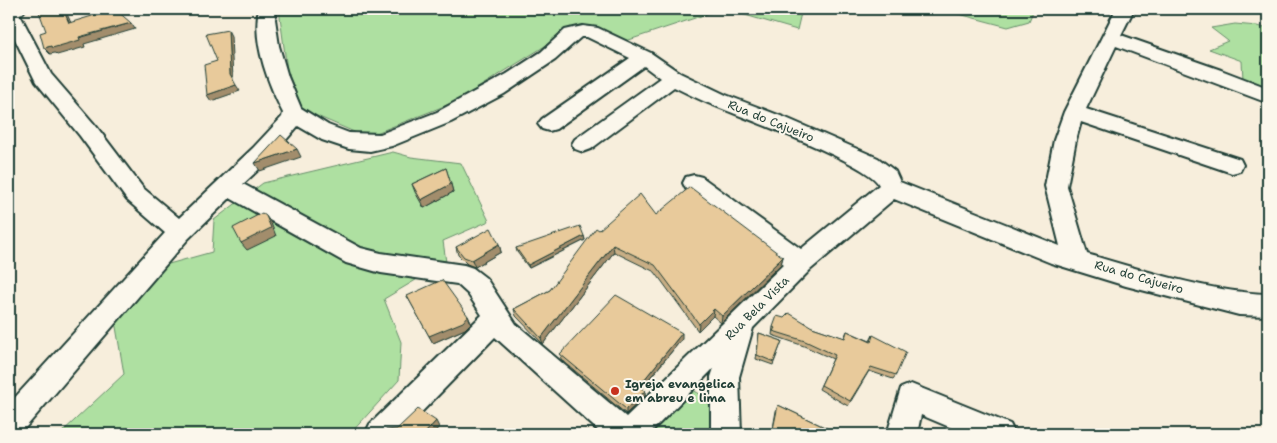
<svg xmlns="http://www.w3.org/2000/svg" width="1277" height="443" viewBox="0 0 1277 443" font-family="'Shantell Sans',sans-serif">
<rect width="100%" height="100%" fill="#f7eedc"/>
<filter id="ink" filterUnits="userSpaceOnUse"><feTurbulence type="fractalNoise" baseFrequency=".02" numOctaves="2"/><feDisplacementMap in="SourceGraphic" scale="10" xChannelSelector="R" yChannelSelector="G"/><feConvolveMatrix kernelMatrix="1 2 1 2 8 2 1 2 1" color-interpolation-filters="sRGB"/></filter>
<g filter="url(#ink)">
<!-- green -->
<path fill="#aee0a1" stroke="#668e6a" d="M279,9H722L626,41L570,27L545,46L457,101L366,137L303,110L287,70Z
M724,9H802L797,30Z
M940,9H1034L1029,21L1008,27Z
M1235,24L1257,26L1268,29V88L1243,79L1242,61L1209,49L1228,41L1211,28Z
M393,152L411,157L461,163L489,221L443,241L446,262L384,299L401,342L399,380L350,434H60L124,374L115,321L165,265L212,252L214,220L263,183Z
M690,388L709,400L711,434H657L646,426Z"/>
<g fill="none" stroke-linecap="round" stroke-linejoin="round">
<defs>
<path id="street" d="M9,9H17L51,74L96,126L143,188L179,218L253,148L282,117L283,113C268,83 252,42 259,9H277L275,19L279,46L288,77L301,108L328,125L349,133L380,134L437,112L507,74L541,52L565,30L583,26L598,28L651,53L680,73L726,95L786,118L878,158L895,171L900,182L1060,246L1045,186L1054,140L1064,112L1116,9H1134L1121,35L1221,70L1268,88V103L1116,46L1086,109L1240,159L1243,165L1240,171L1232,173L1081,122L1076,140L1067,186L1087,254C1142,270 1211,292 1268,294V316L1239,315L1126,286L1051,263L894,199L810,270L753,328L739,377L741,434H711V377L714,368L649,434H602L495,337L400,434H365L370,424L482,315L468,294L457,284L381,273L346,263L230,198L188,239L20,434H9V404L165,233L127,200L80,136L36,82L9,27ZM581,37H587L630,58L542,119L538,124L542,129L549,131L556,129L644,66L660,78L575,139L572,144L575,149L583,152L591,149L674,87C687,93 700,100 713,105C739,116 871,164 879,185L801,249L702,177L694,175L686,177L683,183L686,189L784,264L626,417L516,324L486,278L473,268L464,265L381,253L361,248L243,184L269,160L298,126L322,140L349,149L370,151L392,146L451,122L504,94L555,60Z
M911,384L1010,424L1015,434H966L921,415L917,434H887L901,388Z"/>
<path id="secondary" d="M9,9H26L23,13L9,17Z"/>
</defs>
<!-- street casing -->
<use href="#street" stroke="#1f3d34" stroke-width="4"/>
<!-- secondary casing -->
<use href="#secondary" stroke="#1f3d34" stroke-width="3"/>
<!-- street -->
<use href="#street" fill="#fbf7ec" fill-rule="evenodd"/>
<!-- secondary -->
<use href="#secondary" fill="#fbf7ec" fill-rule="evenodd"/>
</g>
<!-- wall -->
<path fill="#c8ae85" stroke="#1f3d34" d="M446,168L453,192L424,208L415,192L412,184Z
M656,215L783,257L781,264L721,323L713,316L698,331L655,272L614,252L543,344L516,316L514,309L550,290L599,230Z
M584,236L585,240L529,268L517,252L516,248Z
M499,244L501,252L475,267L467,264L458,255L456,247Z
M407,296L468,316L471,323L465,329L433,343Z
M773,327H812L844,338L847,331L870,341L873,335L896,375L893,379L869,371L848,406L819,389L833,359L804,346L772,335Z
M759,333L782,341L773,365L756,359Z
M682,339L642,388L645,391V396L626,414L561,359L560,354Z
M778,405L839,434H772L776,411Z"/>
<!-- shaded-wall -->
<path fill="#a28d6c" stroke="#1f3d34" d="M63,9H65L74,30L69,23Z
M131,23L135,29L84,44L85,47L57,55L55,53L50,54L44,48Z
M228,30L231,36L233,80L230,74Z
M236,85L240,91L211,101L207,95Z
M297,149L301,157L260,171L255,163Z
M451,184L453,192L424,208L421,200Z
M266,216L271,223L276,236L247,250L241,243Z
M584,236L585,240L529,268L528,265Z
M499,244L501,252L475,267L472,260Z
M613,245L614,252L543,344L541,338Z
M783,257L781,264L721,323L722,316Z
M714,309L713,316L698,331L699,324Z
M468,316L471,323L465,329L433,343L429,336Z
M682,333V339L639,391V386Z
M645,391V396L626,414V409Z
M436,421L439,427L433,434H424Z"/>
<!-- building -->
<path fill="#e8ca9b" stroke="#1f3d34" d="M38,9H63L69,23L115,9L131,23L79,37L80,40L52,48L51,46L44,48L40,33L46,31Z
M228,30L230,74L236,85L207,95L204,65L217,61L206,34Z
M281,135L297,149L255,163Z
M446,168L451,184L421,200L412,184Z
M690,187L783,257L722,316L714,309L699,324L655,265L613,245L541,338L514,309L550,290L596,228L599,230L640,194L656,215Z
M262,213L266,216L271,228L241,243L233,228Z
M580,226L584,236L528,265L516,248Z
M491,228L499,244L472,260L464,257L456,247Z
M442,280L468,316L463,322L429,336L407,296Z
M616,295L682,333L639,386L645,391L626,409L560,354Z
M789,313L812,327L845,338L847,331L871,342L873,335L906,352L896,375L871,367L850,401L821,385L835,355L805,341L773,331L775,328L773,327L777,316L784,318Z
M759,333L782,341L774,362L757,355Z
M778,405L839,434H772Z
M418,409L436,421L424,434H382L386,430L397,429Z"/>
</g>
<!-- markers -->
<circle fill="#c8321e" stroke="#fbf7ec" stroke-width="2" cx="615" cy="391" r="5"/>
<g text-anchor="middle" stroke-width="4" stroke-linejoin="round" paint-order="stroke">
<!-- street labels -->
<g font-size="12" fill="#1f3d34" stroke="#fbf7ec">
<text transform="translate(771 121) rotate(22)" y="4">Rua do Cajueiro</text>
<text transform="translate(1139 277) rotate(16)" y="4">Rua do Cajueiro</text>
<text transform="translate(757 308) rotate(-45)" y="4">Rua Bela Vista</text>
</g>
<!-- poi labels -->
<g font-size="12" font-weight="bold" fill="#1f3d34" stroke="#fbf7ec" text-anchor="start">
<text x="625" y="388">Igreja evangelica<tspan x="625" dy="14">em abreu e lima</tspan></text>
</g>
</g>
<!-- margin -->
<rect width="1277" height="443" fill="none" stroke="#fbf7ec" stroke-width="30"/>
<rect x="15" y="15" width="1247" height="413" fill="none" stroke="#1f3d34" stroke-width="2" filter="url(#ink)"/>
</svg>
